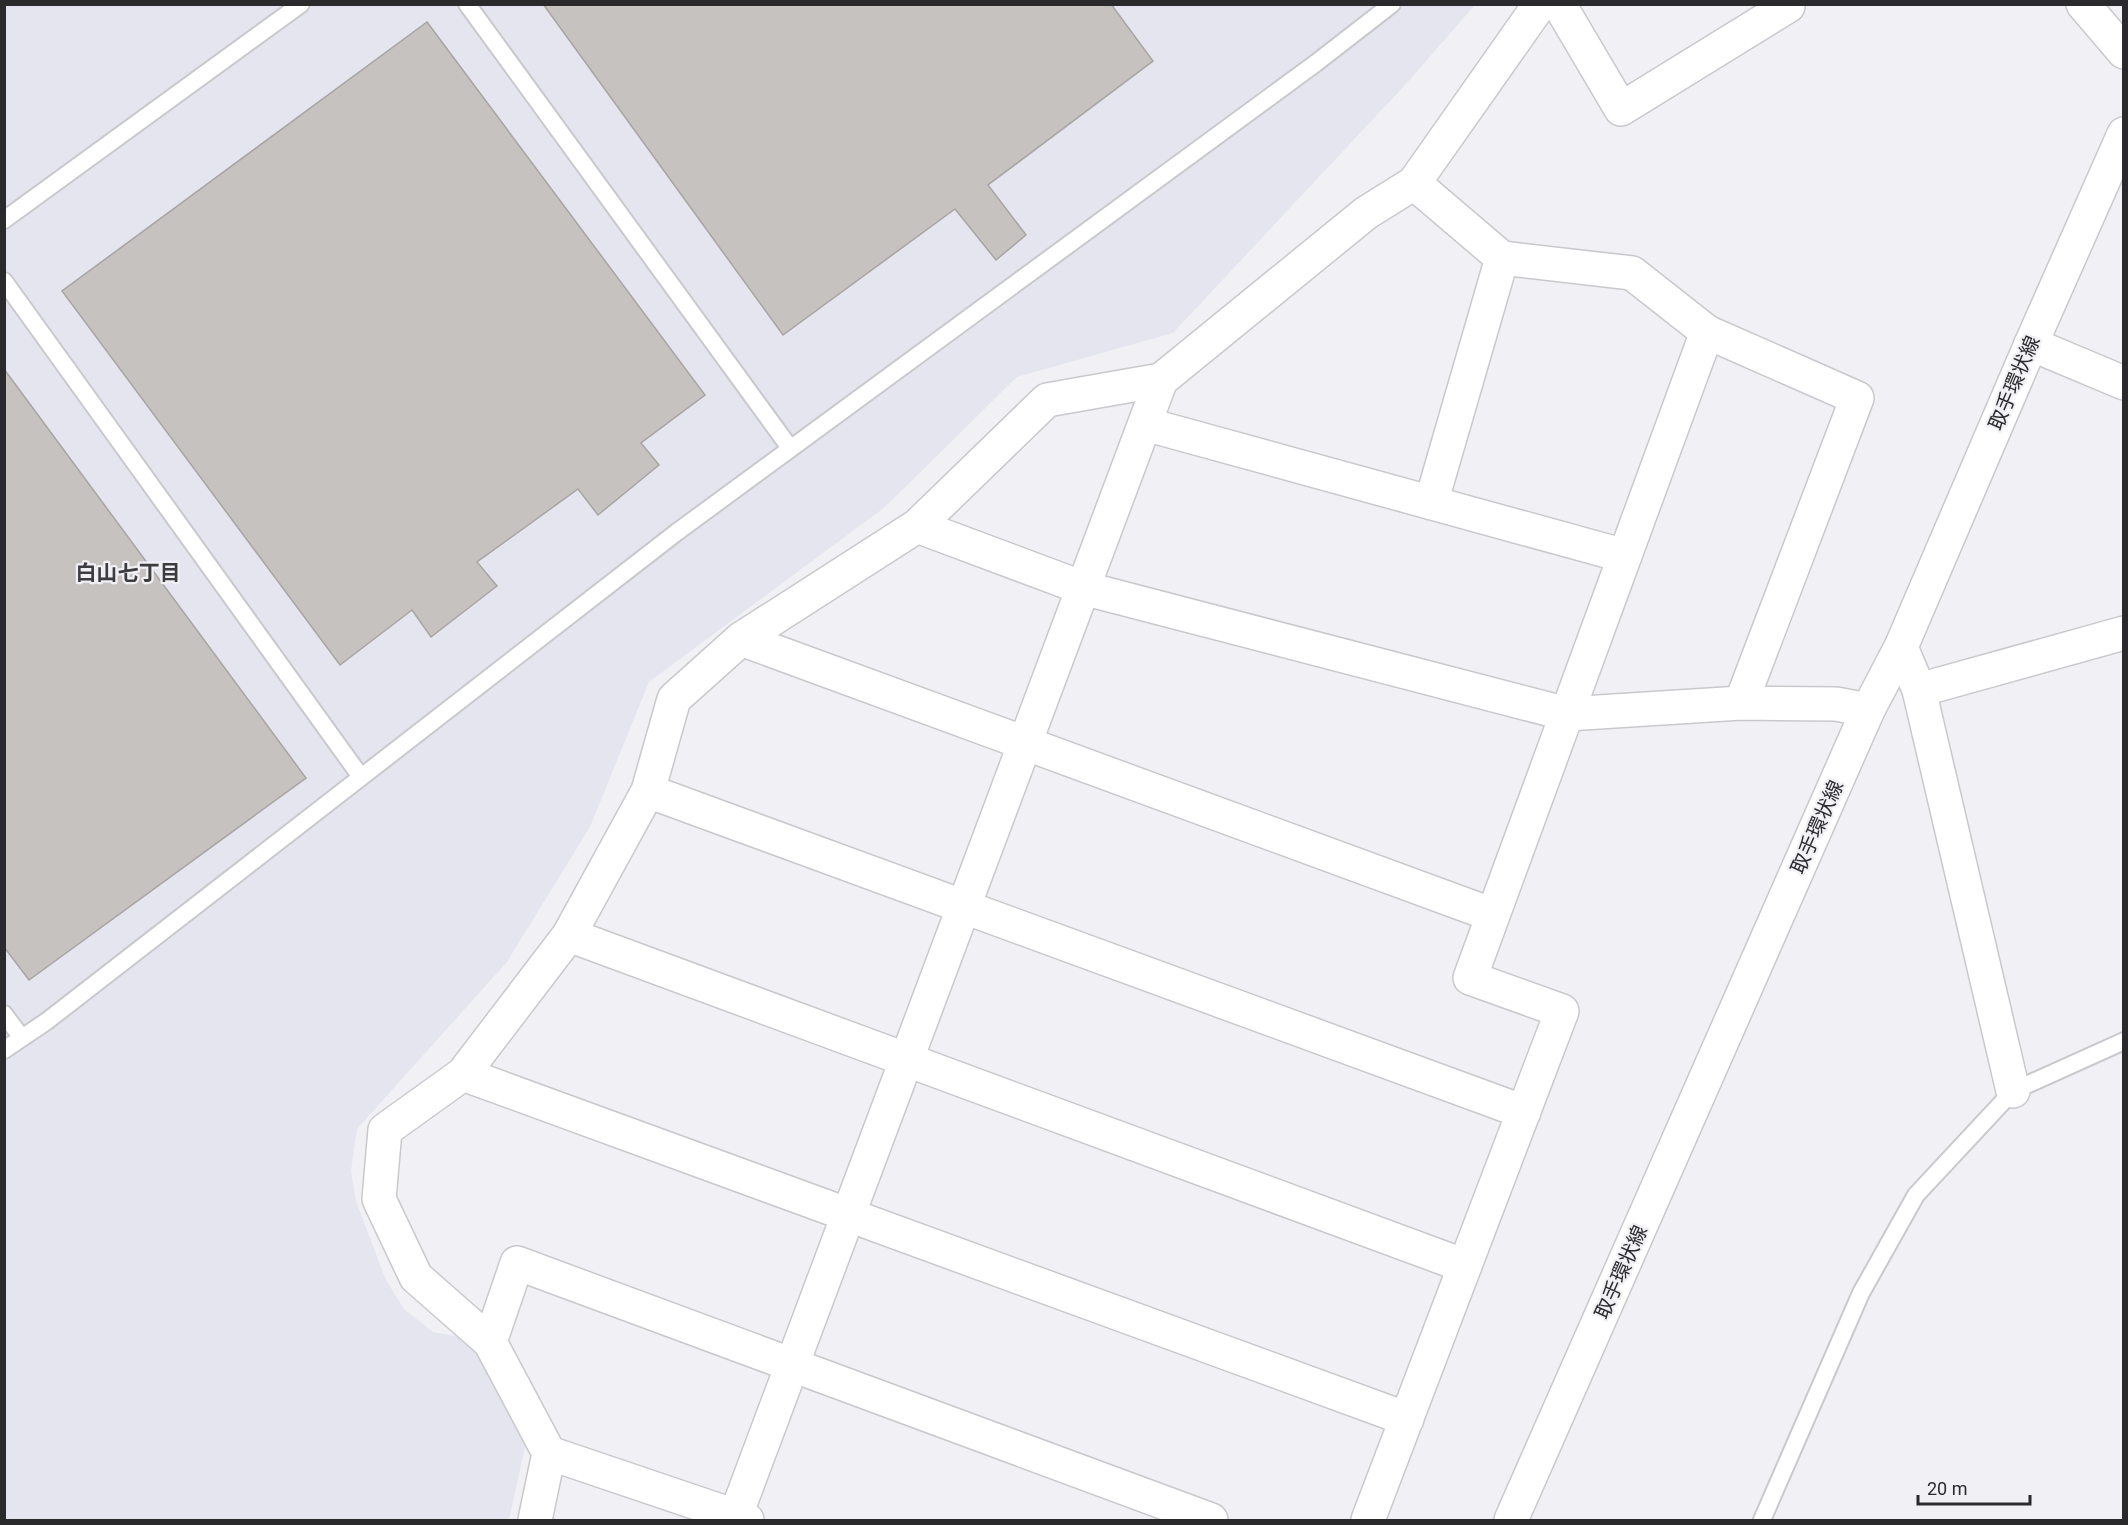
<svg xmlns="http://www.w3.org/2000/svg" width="2128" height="1525" viewBox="0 0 2128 1525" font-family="Roboto,'Noto Sans JP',sans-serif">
<rect width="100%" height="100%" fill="#f1f1f5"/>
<!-- built -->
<path fill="#e5e5f0" d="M5,5H1475L1406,84L1173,333L1017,377L884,508L649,682L590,827L507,962L357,1129L351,1171L356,1201L386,1280L404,1309L433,1332L490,1342L527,1438L509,1520H5Z"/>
<!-- building -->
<path fill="#c6c2c0" stroke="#a8a4a2" stroke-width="1.5" d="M543,4H1111L1153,61L988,185L1026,235L996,260L955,209L783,335Z
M427,22L705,395L641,443L659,465L598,515L578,489L477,562L497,586L431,637L412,610L340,665L62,291Z
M4,369L306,778L29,980L4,947Z"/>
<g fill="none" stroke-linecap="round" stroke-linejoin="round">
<defs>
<path id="lane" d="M467,4L790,448
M4,220L301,4
M4,281L361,777
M4,1014L22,1038
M4,1050L47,1021L677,532L1316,63L1392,4
M1762,1520L1861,1293L1916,1195L2013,1091L2124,1041"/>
<path id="street" d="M1559,4L1621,109L1788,6L1787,4
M2083,4L2124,52
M1414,183L1502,258L1632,273L1707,332L1857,398L1741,703
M2031,344L2124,383
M1145,424L1625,556
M1431,503L1502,258
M917,526L1083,588L1567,714L1741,703L1836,704L1868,710
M741,639L1493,915
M1901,647L1919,690L2013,1091
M1919,690L2124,633
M648,791L1524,1112
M569,935L1465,1266
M463,1074L1407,1419
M490,1342L517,1263L1211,1520
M549,1453L747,1520
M535,1520L549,1453L490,1342L416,1277L379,1199L385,1130L463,1074L569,935L648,791L674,699L741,639L917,526L1047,400L1161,380L1366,213L1414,183L1540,4
M734,1520L1161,380
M1368,1520L1562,1011L1470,978L1707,332"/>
<path id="secondary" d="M1511,1520L1868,710L1901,647L2031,344L2124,134"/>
</defs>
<!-- lane casing -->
<use href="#lane" stroke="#c9c9cd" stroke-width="20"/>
<!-- street casing -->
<use href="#street" stroke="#c9c9cd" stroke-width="36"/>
<!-- secondary casing -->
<use href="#secondary" stroke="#c9c9cd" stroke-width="36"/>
<!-- lane -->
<use href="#lane" stroke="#fff" stroke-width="16"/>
<!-- street -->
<use href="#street" stroke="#fff" stroke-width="33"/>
<!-- secondary -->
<use href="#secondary" stroke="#fff" stroke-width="33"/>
</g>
<g text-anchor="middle" stroke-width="4.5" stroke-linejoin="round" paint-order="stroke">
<!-- street labels -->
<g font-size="20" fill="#2a2a2c" stroke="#f1f1f5">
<text transform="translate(2014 383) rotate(-67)" y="7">取手環状線</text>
<text transform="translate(1817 827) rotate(-66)" y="7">取手環状線</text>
<text transform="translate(1621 1272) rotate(-66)" y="7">取手環状線</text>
</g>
<!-- neighbourhood labels -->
<g font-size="21" font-weight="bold" fill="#3d3d40" stroke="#f1f1f5">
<text x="128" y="580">白山七丁目</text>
</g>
</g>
<!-- border -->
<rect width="2128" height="1525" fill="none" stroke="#2a2a2c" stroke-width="12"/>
<!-- scale -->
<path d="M1918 1495v9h112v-9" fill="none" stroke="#2a2a2c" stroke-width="3"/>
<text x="1927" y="1495" font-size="18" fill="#2a2a2c" stroke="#f1f1f5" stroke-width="4.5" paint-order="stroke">20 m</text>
</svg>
